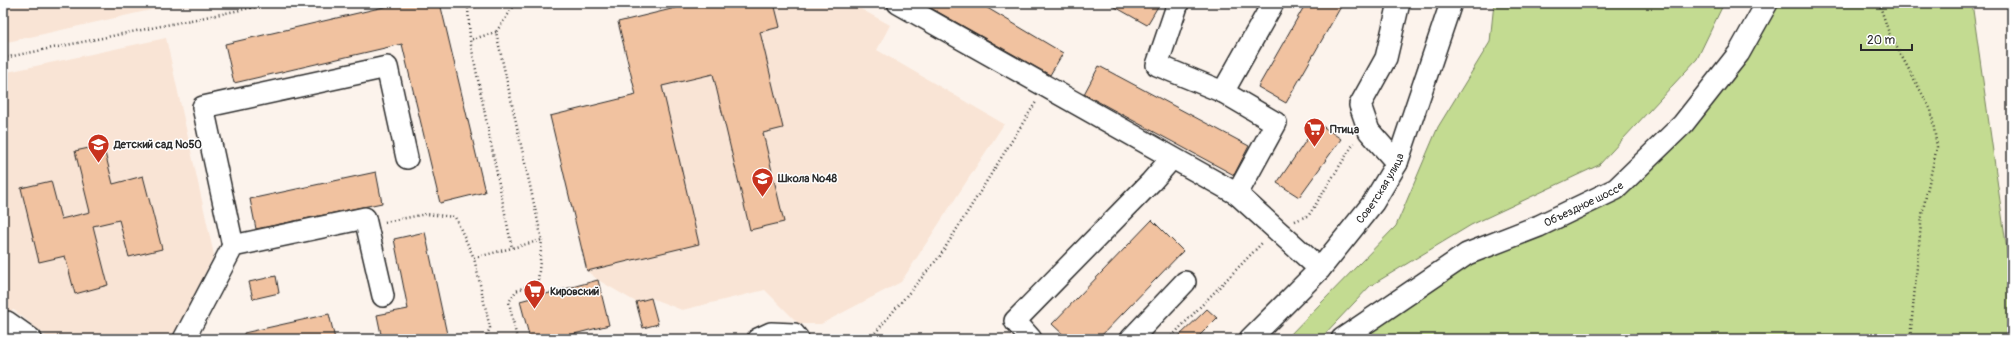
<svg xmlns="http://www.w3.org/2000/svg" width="2015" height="342" viewBox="0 0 2015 342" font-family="Pangolin,sans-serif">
<rect width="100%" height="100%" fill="#fcf3ec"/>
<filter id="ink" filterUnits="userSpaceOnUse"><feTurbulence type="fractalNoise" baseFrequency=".025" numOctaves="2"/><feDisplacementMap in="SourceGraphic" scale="8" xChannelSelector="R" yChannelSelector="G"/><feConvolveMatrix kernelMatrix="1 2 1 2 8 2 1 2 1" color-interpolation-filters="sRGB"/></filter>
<g filter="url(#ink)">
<!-- built -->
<path fill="#f9e4d5" d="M3,3H182L3,43Z
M696,3H850L890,25L877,50L1004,124L901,282L821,324H799L765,290L682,310L651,298L636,302L598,280L587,271L550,116L636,95L618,22Z
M166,38L214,255L175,333L145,339H50L14,310L3,312V73Z"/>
<!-- green -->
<path fill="#c3db91" stroke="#77835e" d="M1494,3H1724L1697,59L1599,165L1471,225L1370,286L1320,339H1286L1396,226L1438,127L1490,42Z
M1771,3H1972L2012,286V339H1352L1466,261L1620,194Z"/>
<!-- building -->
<path fill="#f1c2a0" stroke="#2b2b2b" d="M401,3H440L485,192L440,203L402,44L234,83L225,44Z
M696,3H774L780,27L760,32L783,128L763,133L784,222L750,230L713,74L662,86L699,244L587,271L550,116L636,95L618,22Z
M922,3H979L1063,53L1050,75Z
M1108,3H1160L1147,25Z
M1306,3H1343L1286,103L1258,87Z
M1099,66L1249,146L1234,175L1084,94Z
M1318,123L1341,139L1299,197L1277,183Z
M103,145L113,184L143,176L162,249L129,257L119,220L93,226L108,285L75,294L65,256L39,262L21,188L51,181L61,219L90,212L75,151Z
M376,172L382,203L256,229L250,199Z
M1152,220L1183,251L1098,339H1068L1052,324Z
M425,232L448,339H382L377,315L408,309L394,239Z
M276,276L279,293L253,299L249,282Z
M598,280L609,325L555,339H530L520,301Z
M651,298L658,324L643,328L636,302Z
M1207,309L1217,318L1196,339H1176Z
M329,314L335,339H244V333Z"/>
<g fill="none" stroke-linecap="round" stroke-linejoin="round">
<defs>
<g id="minor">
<path d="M898,3L1237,194L1320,269"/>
<path d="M1178,3L1157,65L1223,92L1276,123L1237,194"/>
<path d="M1223,92L1273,3"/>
<path d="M1397,163L1369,131L1360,105L1386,58L1399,3"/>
<path d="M233,246L203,107L387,67L407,158"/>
<path d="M3,323L7,322L31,339"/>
<path d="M184,339L233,246L365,218L383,296"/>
<path d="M758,339L771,333L794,334L798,339"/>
<path d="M1031,339L1015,321L1151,182L1172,158"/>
<path d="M1131,339L1185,282"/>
<path id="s1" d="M1250,339L1320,269L1373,203L1397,163L1451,3"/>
<path id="s2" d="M1342,339L1467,254L1539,226L1616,189L1683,124L1739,53L1767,3"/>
</g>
</defs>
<!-- minor casing -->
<use href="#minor" stroke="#2b2b2b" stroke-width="24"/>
<!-- path -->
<path stroke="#2b2b2b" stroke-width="2.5" stroke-dasharray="1 3" stroke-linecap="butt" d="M461,3L468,8L498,3
M532,3L547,7L565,3
M1879,3L1889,33L1931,110L1937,147L1922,214L1910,339
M468,8L470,39
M496,32L470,40L512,248
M3,58L275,3
M1295,221L1309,215L1354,143
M385,222L426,214L455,217L474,258
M485,339L490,328L474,258L542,240L496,32L516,3
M517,339L509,302L516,291L538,281L542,240
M870,339L940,256L1036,102
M1169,339L1263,242"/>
<!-- minor -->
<use href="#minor" stroke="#fff" stroke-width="21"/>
</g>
</g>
<!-- icons -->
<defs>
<symbol id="supermarket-pin" viewBox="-11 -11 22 30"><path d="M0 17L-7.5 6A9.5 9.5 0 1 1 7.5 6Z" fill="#c8321e" stroke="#fff"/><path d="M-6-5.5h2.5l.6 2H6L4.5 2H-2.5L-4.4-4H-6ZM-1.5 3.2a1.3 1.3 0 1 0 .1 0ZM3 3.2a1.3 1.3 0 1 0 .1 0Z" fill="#fff"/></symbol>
<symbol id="school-pin" viewBox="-11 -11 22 30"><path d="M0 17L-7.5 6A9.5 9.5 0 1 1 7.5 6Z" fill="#c8321e" stroke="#fff"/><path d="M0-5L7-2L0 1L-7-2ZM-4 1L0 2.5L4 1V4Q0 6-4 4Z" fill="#fff"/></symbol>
</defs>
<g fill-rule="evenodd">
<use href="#supermarket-pin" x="1302" y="116" width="25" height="34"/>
<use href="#school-pin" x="86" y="132" width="25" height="34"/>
<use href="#school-pin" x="750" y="166" width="25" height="34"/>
<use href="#supermarket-pin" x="522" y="278" width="25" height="34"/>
</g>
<g text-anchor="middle" stroke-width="3" stroke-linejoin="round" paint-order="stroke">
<!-- poi labels -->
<g font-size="11" font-weight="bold" fill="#2b2b2b" stroke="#fff" text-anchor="start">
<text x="1330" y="133">Птица</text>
<text x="114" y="148">Детский сад №50</text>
<text x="778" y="182">Школа №48</text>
<text x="550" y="295">Кировский</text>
</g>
<!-- street labels -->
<g font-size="11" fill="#2b2b2b" stroke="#fff">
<text dy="4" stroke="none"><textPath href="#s1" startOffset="200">Советская улица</textPath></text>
<text dy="4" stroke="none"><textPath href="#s2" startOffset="278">Объездное шоссе</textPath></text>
</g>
</g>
<!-- margin -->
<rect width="2015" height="342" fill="none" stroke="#fff" stroke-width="16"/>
<rect x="8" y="8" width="1999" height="326" fill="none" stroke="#2b2b2b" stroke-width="1.5" filter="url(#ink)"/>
<!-- scale -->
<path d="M1861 44v6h51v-6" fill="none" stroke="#2b2b2b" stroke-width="2"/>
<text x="1867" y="44" font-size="12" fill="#2b2b2b" stroke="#ffffff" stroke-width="3" paint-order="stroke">20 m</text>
</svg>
